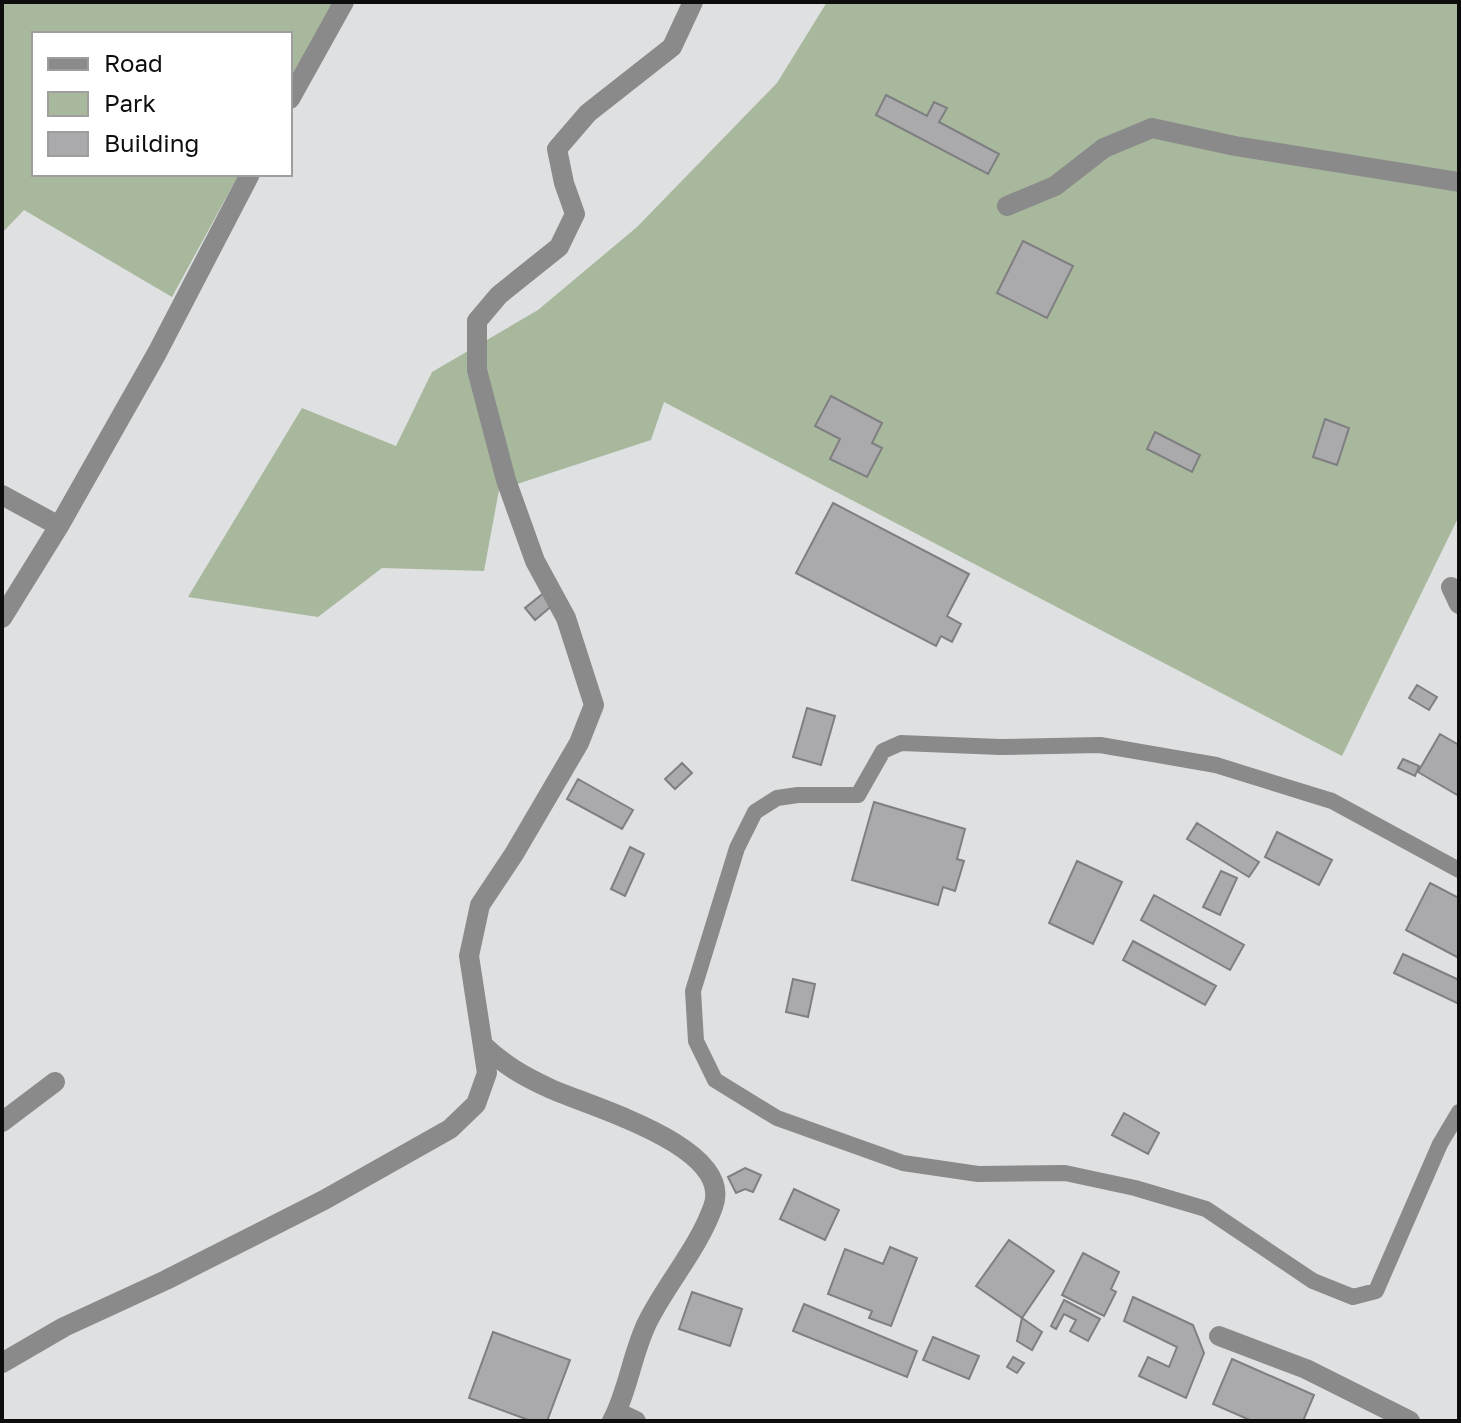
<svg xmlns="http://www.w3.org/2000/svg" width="1461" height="1423" viewBox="0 0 1461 1423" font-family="'Golos Text',sans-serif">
<rect width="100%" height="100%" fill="#dfe0e1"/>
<!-- green -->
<path fill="#a8b89c" d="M2,2H334L290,81V34H34V174H239L172,297L24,210L2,233Z
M827,2H1459V516L1342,756L664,402L651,440L499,490L484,571L382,568L318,617L188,597L302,408L396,446L432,372L538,310L637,227L777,83Z"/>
<!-- building -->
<path fill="#aaaaac" stroke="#7f7f81" stroke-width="2" d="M886,95L927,116L934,102L947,108L939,122L999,154L988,174L876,115Z
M1023,241L1073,266L1047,318L997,293Z
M831,396L882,423L872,443L882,448L867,477L830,459L840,439L815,426Z
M1325,419L1349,428L1337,465L1313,457Z
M1155,432L1200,455L1192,472L1147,449Z
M833,503L969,574L947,616L961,624L952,642L941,636L936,646L796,573Z
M545,592L554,604L535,620L525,608Z
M1417,685L1437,697L1429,710L1409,698Z
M807,708L835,716L821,765L793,757Z
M1440,734L1459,745V796L1418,772Z
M1403,759L1419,766L1415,776L1398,768Z
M682,763L692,773L675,789L665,779Z
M578,779L633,810L622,829L567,799Z
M874,802L965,829L957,859L964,861L955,891L943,887L938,905L852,880Z
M1197,823L1259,862L1249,877L1187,839Z
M1277,832L1332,860L1319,885L1265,857Z
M630,847L644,854L625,896L611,889Z
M1077,861L1122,882L1093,944L1049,923Z
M1221,871L1237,878L1220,915L1203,907Z
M1430,883L1459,898V958L1406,930Z
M1154,895L1244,945L1230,970L1141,920Z
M1133,941L1216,986L1205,1005L1123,960Z
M1403,954L1459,980V1004L1394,973Z
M793,979L815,984L808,1017L786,1012Z
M1124,1113L1159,1133L1148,1154L1112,1135Z
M745,1168L761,1175L753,1192L745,1189L736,1193L728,1177Z
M794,1189L839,1210L825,1240L780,1219Z
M1009,1240L1054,1271L1022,1318L976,1286Z
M890,1247L917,1258L891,1326L869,1318L872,1311L828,1294L845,1249L883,1264Z
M1083,1253L1119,1272L1111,1289L1116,1292L1104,1316L1062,1295Z
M692,1292L742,1309L730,1346L679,1329Z
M1133,1297L1193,1325L1204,1353L1186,1398L1139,1376L1148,1357L1169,1367L1177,1347L1124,1321Z
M1064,1300L1100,1319L1088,1341L1070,1331L1076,1320L1064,1314L1056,1329L1051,1326Z
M804,1304L917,1351L907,1377L793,1331Z
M1022,1318L1042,1332L1032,1350L1017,1341Z
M493,1332L570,1360L547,1421H531L469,1398Z
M933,1337L979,1356L969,1379L923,1360Z
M1013,1357L1024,1363L1017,1373L1007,1367Z
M1232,1359L1314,1395L1303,1421H1252L1213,1404Z"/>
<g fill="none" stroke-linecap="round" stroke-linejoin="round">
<!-- service -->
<path stroke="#8a8a8b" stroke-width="16" d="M1459,870L1332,801L1216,765L1100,745L1000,747L901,743L883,751L858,795H798L777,798L755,812L737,848L693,991L696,1041L715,1080L777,1118L903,1163L978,1174L1065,1173L1135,1188L1206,1209L1313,1281L1353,1297L1376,1291L1440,1144L1459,1112"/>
<!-- minor -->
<path stroke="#8a8a8b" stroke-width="20" d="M290,99L344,2
M1007,206L1055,186L1104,148L1152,128L1235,146L1459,182
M2,495L59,526
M1451,587L1459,604
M2,618L59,526L157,353L250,174
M483,1045C504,1065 523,1076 549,1088C587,1106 736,1146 713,1207C698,1249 666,1284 647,1323C632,1354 628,1391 612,1421
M2,1122L55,1082
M1219,1336L1306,1369L1410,1421
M2,1363L64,1327L166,1280L324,1200L450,1129L476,1104L487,1073L469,956L480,905L514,854L579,743L594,705L566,618L535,561L506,480L477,370V321L499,295L559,247L575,214L564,183L557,149L588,113L672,47L693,2
M617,1412L636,1421"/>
</g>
<!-- border -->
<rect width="1461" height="1423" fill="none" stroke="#0d0d0e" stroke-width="8"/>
<!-- legend -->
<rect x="32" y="32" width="260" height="144" fill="#ffffff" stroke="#9e9e9f" stroke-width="2"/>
<rect x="48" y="58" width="40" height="12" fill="#8a8a8b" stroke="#9e9e9f" stroke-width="2"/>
<text x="104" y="72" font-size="24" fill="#0d0d0e">Road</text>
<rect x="48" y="92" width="40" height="24" fill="#a8b89c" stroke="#9e9e9f" stroke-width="2"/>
<text x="104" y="112" font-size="24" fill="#0d0d0e">Park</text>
<rect x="48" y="132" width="40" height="24" fill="#aaaaac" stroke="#9e9e9f" stroke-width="2"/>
<text x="104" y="152" font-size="24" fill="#0d0d0e">Building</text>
</svg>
